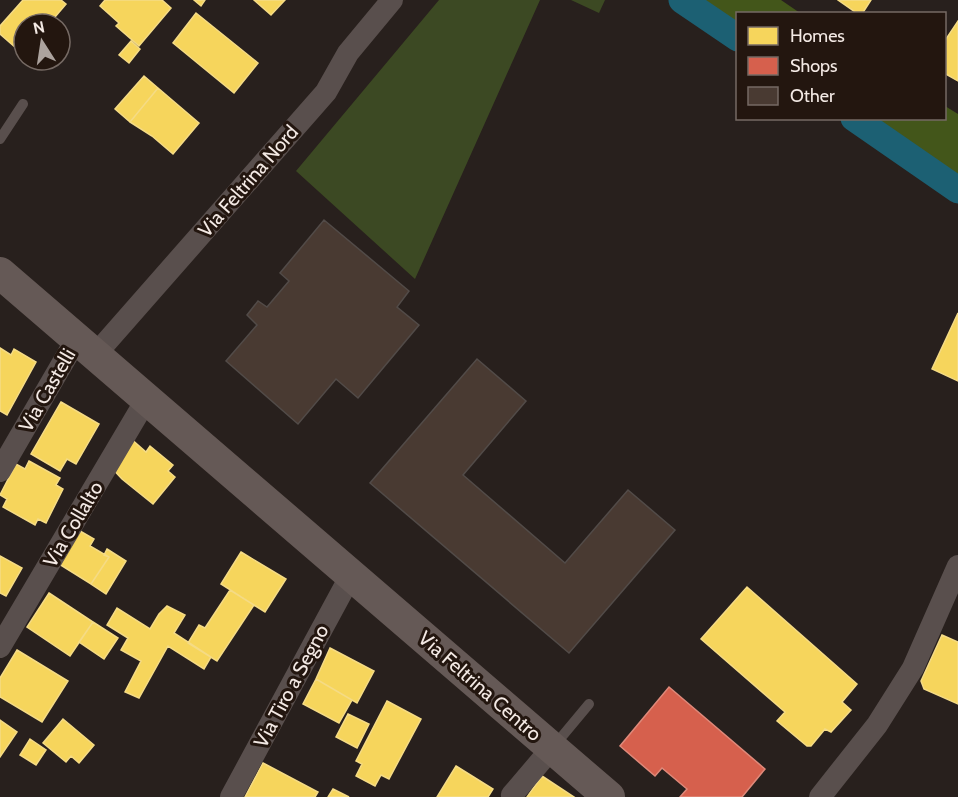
<svg xmlns="http://www.w3.org/2000/svg" width="958" height="797" viewBox="0 0 958 797" font-family="Cabin,sans-serif">
<rect width="100%" height="100%" fill="#28201d"/>
<!-- green -->
<path fill="#3c4923" d="M439,0H540L415,279L296,171Z
M571,0H605L599,13Z"/>
<!-- forest -->
<path fill="#43561a" d="M695,0H781L800,13L738,14L737,27Z
M945,106L958,114V183L907,148L868,119L944,118Z"/>
<!-- homes -->
<path fill="#f6d55c" stroke="#f5db85" stroke-width="1.5" d="M23,0H61L66,4L49,24H24V52L23,54L0,34V26Z
M105,0H162L171,8L139,46L116,26L119,23L100,6Z
M194,0H205L201,6Z
M254,0H285L271,15Z
M838,0H871L862,14H858Z
M196,13L258,63L234,93L173,43Z
M958,21V81L944,73V42Z
M131,41L140,49L129,63L119,55Z
M144,76L158,88L130,122L115,109Z
M158,88L199,123L173,154L152,136L130,122Z
M958,313V381L932,369Z
M0,348L11,355L14,349L36,362L7,415L0,411Z
M61,402L99,424L76,464L67,459L60,471L31,454Z
M129,437L146,452L150,446L173,465L168,471L175,477L153,504L122,479L108,464Z
M29,461L60,478L56,485L63,489L46,523L38,519L35,525L3,507L7,499L0,495L16,464L25,469Z
M80,531L94,539L90,546L109,557L91,584L59,564Z
M107,549L126,561L106,594L91,584L109,557L104,555Z
M241,552L286,579L265,612L221,584Z
M0,556L22,568L6,596L0,593Z
M747,587L857,684L842,702L851,710L831,732L825,729L811,746H807L777,721L785,712L701,639Z
M230,590L254,605L217,661L188,643L199,625L205,628Z
M49,593L93,622L70,656L27,627Z
M167,606L185,615L174,633L211,657L204,669L168,646L139,698L125,692L141,661L121,650L128,638L107,625L117,608L150,629L159,614Z
M93,622L118,638L104,659L79,642Z
M942,635L958,642V704L924,689L921,681Z
M330,648L374,671L357,703L316,679Z
M17,650L68,681L42,722L0,697V678Z
M316,679L352,700L339,723L303,704Z
M387,701L421,719L389,779L381,775L375,786L356,776L362,764L356,761Z
M348,714L369,724L357,748L336,737Z
M63,719L94,745L79,763L71,756L66,762L43,743Z
M0,720L17,732L0,757Z
M30,739L46,750L36,765L20,755Z
M263,763L318,792L315,797H245Z
M456,766L493,789L488,797H437Z
M542,776L574,797H527Z
M333,789L349,797H328Z"/>
<!-- shops -->
<path fill="#d6604d" stroke="#df897a" stroke-width="1.5" d="M669,687L765,769L742,797H680L687,789L662,768L655,776L620,746Z"/>
<g fill="none" stroke-linecap="round" stroke-linejoin="round">
<!-- canal -->
<path stroke="#1c6073" stroke-width="27" d="M682,0L738,38
M854,118L958,190"/>
</g>
<!-- building -->
<path fill="#493a32" stroke="#524b48" stroke-width="1.5" d="M324,220L409,291L397,307L419,325L358,398L336,379L298,424L226,361L257,325L247,315L258,301L267,307L289,281L280,273Z
M477,359L526,401L463,475L565,563L628,490L675,530L569,653L370,483Z"/>
<g fill="none" stroke-linecap="round" stroke-linejoin="round">
<!-- service -->
<path stroke="#594f4d" stroke-width="10" d="M0,139L23,104
M554,746L589,704"/>
<!-- minor -->
<path stroke="#594f4d" stroke-width="22" d="M95,355L326,92L348,53L392,0
M0,471L76,340
M0,647L146,400
M231,797L351,575
M513,797L512,795L552,748
M820,797L877,725L913,668L958,566"/>
<!-- secondary -->
<path stroke="#655956" stroke-width="32" d="M0,273L609,797"/>
</g>
<g text-anchor="middle" stroke-width="6" stroke-linejoin="round" paint-order="stroke">
<!-- street labels -->
<g font-size="20" fill="#f3e9e4" stroke="#23160f">
<text transform="translate(248 181) rotate(-49)" y="7">Via Feltrina Nord</text>
<text transform="translate(47 390) rotate(-60)" y="7">Via Castelli</text>
<text transform="translate(73 524) rotate(-59)" y="7">Via Collalto</text>
<text transform="translate(291 686) rotate(-62)" y="7">Via Tiro a Segno</text>
<text transform="translate(480 686) rotate(41)" y="7">Via Feltrina Centro</text>
</g>
</g>
<!-- legend -->
<rect x="736" y="12" width="210" height="108" fill="#23160f" stroke="#766a64" stroke-width="1.5"/>
<rect x="748" y="27" width="30" height="18" fill="#f6d55c" stroke="#766a64" stroke-width="1.5"/>
<text x="790" y="42" font-size="18" fill="#f3e9e4">Homes</text>
<rect x="748" y="57" width="30" height="18" fill="#d6604d" stroke="#766a64" stroke-width="1.5"/>
<text x="790" y="72" font-size="18" fill="#f3e9e4">Shops</text>
<rect x="748" y="87" width="30" height="18" fill="#493a32" stroke="#766a64" stroke-width="1.5"/>
<text x="790" y="102" font-size="18" fill="#f3e9e4">Other</text>
<!-- north arrow -->
<g transform="translate(42 42) rotate(348)"><circle r="28" fill="#23160f" stroke="#766a64" stroke-width="1.5"/>
<path d="M0-4.5L10 22L0 15L-10 22Z" fill="#aca39e"/>
<text y="-9" font-size="16" font-weight="bold" text-anchor="middle" fill="#f3e9e4">N</text>
</g>
</svg>
